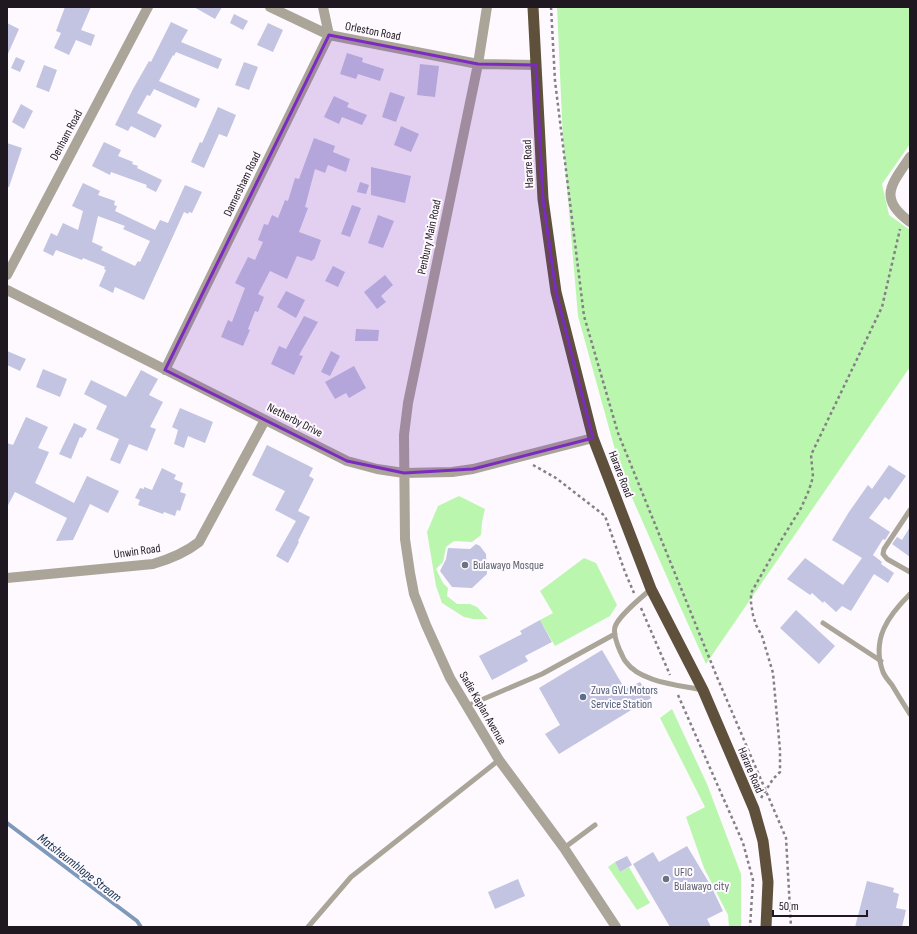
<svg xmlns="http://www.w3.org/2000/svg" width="917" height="934" viewBox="0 0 917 934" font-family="'Sofia Sans Condensed',sans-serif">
<rect width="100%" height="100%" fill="#fdf9fe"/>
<!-- green -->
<path fill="#bbf6af" d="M557,7H910V144L882,184L889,215L910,230V367L706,664L674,593L622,475L578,316L563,141Z
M459,496L485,509L482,522L481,535L472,542L454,541L446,547L443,562L436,569L443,583L448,588L447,596L457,604H470L477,607L488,619H473L464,617L442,603L436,586L427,532L438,506Z
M584,558L596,563L617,605L610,616L555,646L540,620L553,613L540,591Z
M672,709L707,784L741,874V927H729L728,915L704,868L686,817L705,807L660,718Z
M615,862L620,872L629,867L650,903L637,910L608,867Z"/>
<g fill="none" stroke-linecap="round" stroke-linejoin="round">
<!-- stream -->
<path stroke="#7e99b9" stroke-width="4" d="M7,823L137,921L141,927"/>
</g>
<!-- building -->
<path fill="#c2c4e1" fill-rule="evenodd" d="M65,7H91L81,30L95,35L91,46L76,40L69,55L54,48L61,33L56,31Z
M194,7H222L215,19Z
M234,14L248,21L243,30L230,23Z
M171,22L188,30L181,42L222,59L218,69L176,52L174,56L173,55L159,81L200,99L196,108L154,89L150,96L147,95L137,113L162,125L155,138L131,126L128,131L115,125L133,89L149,61L151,62Z
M7,23L19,29L7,56Z
M268,23L283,30L273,52L257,45Z
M347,53L363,58L362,62L384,69L380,81L358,74L356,79L340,74Z
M16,57L25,61L20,72L11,68Z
M244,62L258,67L249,90L235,85Z
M420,64L439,66L435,97L417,95Z
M44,65L57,70L49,92L36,87Z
M390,92L405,97L396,122L382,117Z
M334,96L349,103L347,107L367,115L362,125L342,117L339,124L324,117Z
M21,104L33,111L24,129L12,122Z
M218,107L236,115L227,137L219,134L204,168L191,162L200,142L202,143Z
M401,126L419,134L411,152L394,145Z
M314,138L335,146L333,152L350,159L346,172L328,165L325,173L315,169L305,207L308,208L299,232L321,240L314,260L313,259L312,261L297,256L287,279L270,271L258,294L264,297L258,312L255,311L248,329L250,330L243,346L221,337L228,320L232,322L245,288L235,283L248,257L255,260L263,242L258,240L264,224L268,225L272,215L278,218L285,200L288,201L295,178L299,179Z
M104,142L121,150L118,156L133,162L132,164L138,166L137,168L162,180L156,192L146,187L147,185L111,172L110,175L92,166Z
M7,143L22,148L9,187H7Z
M371,167L411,176L405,203L371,195Z
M360,182L369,185L366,194L357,192Z
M83,183L100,191L98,195L115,201L114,205L117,206L115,211L155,230L160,220L168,223L185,185L202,192L192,213L189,212L188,214L184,212L144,300L115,287L113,293L99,286L106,270L104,269L105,267L83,258L82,260L56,250L53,256L43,251L51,233L57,236L63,223L78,230L83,211L72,206ZM98,216L125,226L123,229L150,241L140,262L138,261L135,266L101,250L103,247L92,242Z
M352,205L361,208L350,237L341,234Z
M378,215L394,221L383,248L368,243Z
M333,266L345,272L338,287L325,281Z
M385,275L393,285L381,296L386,302L377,309L364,292Z
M286,291L305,300L296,318L277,307Z
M304,316L318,322L299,355L303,356L294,375L271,364L279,346L286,349Z
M356,329L379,330L378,341H355Z
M7,351L26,359L20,371L7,365Z
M331,351L340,356L330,376L321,372Z
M354,366L366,388L349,398L346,393L335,399L325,382Z
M43,369L67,379L60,397L36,387Z
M141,370L158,379L149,395L163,402L150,427L156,429L147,451L129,444L120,464L110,460L119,439L96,429L107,406L84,394L91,380L126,397Z
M180,408L213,422L205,443L188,436L184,448L174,444L178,430L172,427Z
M26,417L48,427L38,448L49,452L35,483L74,503L87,476L119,491L108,513L90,504L73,540L56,541L67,518L15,492L7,507V443L13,445Z
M74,423L87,429L82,438L80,437L71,459L59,454Z
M267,445L313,468L309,476L314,479L298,511L310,517L298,541L299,542L288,563L276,556L296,521L275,510L285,491L252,475Z
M889,465L906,476L889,500L885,497L869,518L890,532L885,540L883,539L873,555L882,562L881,564L894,573L888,583L874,574L851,611L842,606L836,612L824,601L823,603L812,593L810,595L787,579L805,558L843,585L862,558L832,540L849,512L868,485L872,489Z
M162,468L176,475L174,479L183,483L180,492L186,494L180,511L177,510L175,516L164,512L163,514L138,505L140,500L135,498L140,488L144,489V487L152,490Z
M910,527V557L892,544L897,537L902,540Z
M476,544L480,546L486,554L487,574L472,588L452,587L440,571L446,559L448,548L470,549Z
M796,610L835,646L819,664L780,628Z
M540,620L552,642L525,656L528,661L492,680L479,656L522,634L520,631Z
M602,650L625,689L640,682L651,698L559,754L545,734L560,725L539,688Z
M687,846L711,886L723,911L707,919L711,927H670L633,864L653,852L659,862Z
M627,856L632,865L620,872L615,862Z
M518,879L525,896L495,909L488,892Z
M867,881L894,888L893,892L899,894L896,908L906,910L902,927H855Z"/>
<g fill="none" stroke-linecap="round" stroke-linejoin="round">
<!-- path -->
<path stroke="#857f86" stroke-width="2.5" stroke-dasharray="3 3" stroke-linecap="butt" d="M551,7L555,81L584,316L618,433L717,677L786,838L791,927
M533,465L556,478L605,516L625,572L634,593
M641,608L670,675
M678,695L743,843L753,880L750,927
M761,798L773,779L780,772V750L773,673L762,636L756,625L753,615L751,603V593L780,542L801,508L809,490L813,477L811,455L882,307L900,229"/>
<!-- service -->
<path stroke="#aba498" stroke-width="5" d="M910,510L884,549L883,554L887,559L910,572
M651,589C642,597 618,616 615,627C613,634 617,644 620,651C622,654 623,659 626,662C640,682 679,685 702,690
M910,594C888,616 871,639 883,672C885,677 889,681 892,685C898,695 904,705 910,714
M823,623L881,661
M467,706L542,674L615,634
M564,848L595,825
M308,927L351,877L499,760"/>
<!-- minor -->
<path stroke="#aba498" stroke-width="10" d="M270,7L329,35L478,64L536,65
M487,7L478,64L408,403L404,435L405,539L410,573L414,594L426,625L450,678L499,760L564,848L616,927
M910,157C892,184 877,198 910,222
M7,275L148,7
M7,290L347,461L377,469L404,473L452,472L473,469L593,438
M165,370L329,35L323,7
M7,578L153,564C170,559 185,553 199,542L265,420"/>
<!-- trunk -->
<path stroke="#5e503b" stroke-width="11" d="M533,7L543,199L556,292L593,438L651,589L703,690L754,809L763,841L768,882L766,927"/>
</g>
<!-- marked area -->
<path fill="#7b2cbf" fill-opacity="0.2" stroke="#7b2cbf" stroke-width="3" stroke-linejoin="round" d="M329,35L478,64L536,65L543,199L556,292L593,438L473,469L404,473L347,461L165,370Z"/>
<!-- markers -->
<g fill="#6b7280" stroke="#fdf9fe" stroke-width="1.5">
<circle cx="465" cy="565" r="4"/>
<circle cx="666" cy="879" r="4"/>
</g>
<circle fill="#5c6f8a" stroke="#fdf9fe" stroke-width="1.5" cx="583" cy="697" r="4"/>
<g text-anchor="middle" stroke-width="4" stroke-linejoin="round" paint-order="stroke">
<!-- street labels -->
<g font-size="12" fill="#1f1821" stroke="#fdf9fe">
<text transform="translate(373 31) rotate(11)" y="4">Orleston Road</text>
<text transform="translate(66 135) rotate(-62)" y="4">Denham Road</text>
<text transform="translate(528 164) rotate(-93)" y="4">Harare Road</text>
<text transform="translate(242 184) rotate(-64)" y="4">Damersham Road</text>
<text transform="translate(429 237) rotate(-78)" y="4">Penbury Main Road</text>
<text transform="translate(295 420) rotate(27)" y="4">Netherby Drive</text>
<text transform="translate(621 474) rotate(69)" y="4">Harare Road</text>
<text transform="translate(137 551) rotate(-8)" y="4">Unwin Road</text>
<text transform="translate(483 708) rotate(60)" y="4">Sadie Kaplan Avenue</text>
<text transform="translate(751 770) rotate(67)" y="4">Harare Road</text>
</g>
<!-- worship labels -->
<g font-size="12" fill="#5b616d" stroke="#fdf9fe" text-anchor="start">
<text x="473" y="569">Bulawayo Mosque</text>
<text x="674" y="876">UFIC<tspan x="674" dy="14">Bulawayo city</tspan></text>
</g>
<!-- service labels -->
<g font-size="12" fill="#4e5e75" stroke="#fdf9fe" text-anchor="start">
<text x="591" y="694">Zuva GVL Motors<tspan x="591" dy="14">Service Station</tspan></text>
</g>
<!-- water labels -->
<g font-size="13" font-style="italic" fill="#0e2d48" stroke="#fdf9fe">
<text transform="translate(80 867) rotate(38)" y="5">Matsheumhlope Stream</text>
</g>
</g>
<!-- border -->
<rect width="917" height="934" fill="none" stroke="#1f1821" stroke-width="16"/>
<!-- scale -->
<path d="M773 910v6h94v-6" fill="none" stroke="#1f1821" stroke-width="2"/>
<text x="779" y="910" font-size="12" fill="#1f1821" stroke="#fdf9fe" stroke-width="3" paint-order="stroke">50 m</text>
</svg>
